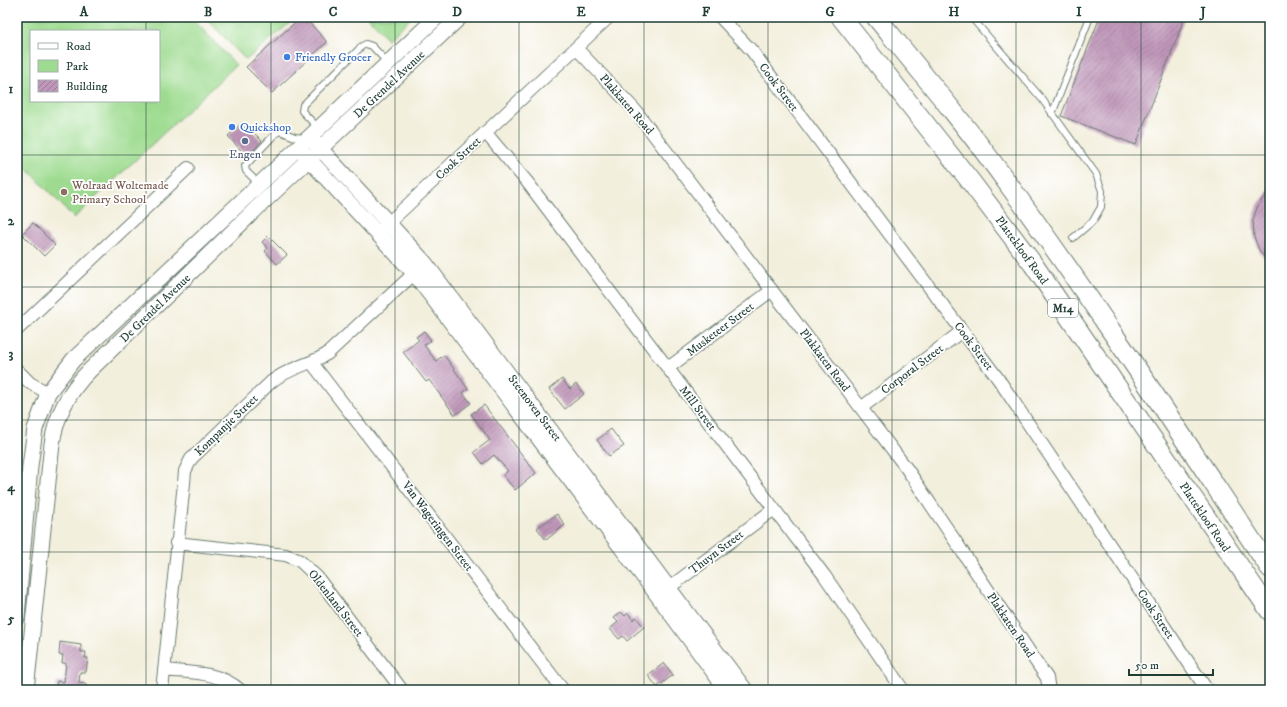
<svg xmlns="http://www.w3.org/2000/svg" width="1287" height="707" viewBox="0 0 1287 707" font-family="'IM FELL DW Pica',serif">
<defs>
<pattern id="building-hatch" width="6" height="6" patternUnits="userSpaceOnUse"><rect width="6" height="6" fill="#bf96b9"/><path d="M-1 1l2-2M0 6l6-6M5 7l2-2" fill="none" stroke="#9b7c97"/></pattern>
</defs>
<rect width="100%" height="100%" fill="#fff"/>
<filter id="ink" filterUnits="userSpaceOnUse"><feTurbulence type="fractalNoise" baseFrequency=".025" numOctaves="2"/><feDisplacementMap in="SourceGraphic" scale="8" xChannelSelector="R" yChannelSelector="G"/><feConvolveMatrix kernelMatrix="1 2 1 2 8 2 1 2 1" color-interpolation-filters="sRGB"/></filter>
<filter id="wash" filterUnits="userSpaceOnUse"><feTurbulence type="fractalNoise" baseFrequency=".012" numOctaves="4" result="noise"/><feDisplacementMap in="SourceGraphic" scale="16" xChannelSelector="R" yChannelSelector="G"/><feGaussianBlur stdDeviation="0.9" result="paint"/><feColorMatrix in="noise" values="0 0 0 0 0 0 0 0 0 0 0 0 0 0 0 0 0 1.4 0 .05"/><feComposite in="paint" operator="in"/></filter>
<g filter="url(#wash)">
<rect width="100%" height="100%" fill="#f3efdd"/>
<!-- green -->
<path fill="#9edb90" stroke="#5e8c62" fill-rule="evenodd" d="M17,17H191L236,65L74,218L17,158V116L20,113L17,109ZM31,31H159V101H31Z
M205,17H297L246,60Z
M368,17H412L388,39Z"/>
<g id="blocks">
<!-- building -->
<path fill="url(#building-hatch)" d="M301,17H304L327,42L272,93L246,67Z
M1100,17H1185L1136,145L1061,116Z
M243,122L262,141L247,157L228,136Z
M1270,189V264L1260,252L1254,237L1253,220L1258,205Z
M33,223L55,245L44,256L22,234Z
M268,236L287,255L277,264L265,251L268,248L262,242Z
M424,331L431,340L424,345L436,361L444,355L468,389L463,393L471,403L455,415L429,380L426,382L403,352L419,340L416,337Z
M562,379L570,389L576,384L584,394L565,409L549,389Z
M484,405L536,473L515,490L503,475L508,471L494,455L483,464L474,452L490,440L471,414Z
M611,429L624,446L609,456L597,440Z
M557,514L565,525L546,540L537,528Z
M621,612L625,616L628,613L633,620L636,617L644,627L627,641L623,636L619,639L610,629L618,622L614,618Z
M60,642L81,645V652H86L85,658H88L86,672H80L79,683L86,684L85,690H56L57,681L64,682L66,663H62L63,655H59Z
M664,663L673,675L657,687L648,675Z"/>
</g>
</g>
<g filter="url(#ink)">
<use href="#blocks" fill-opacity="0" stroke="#697b6f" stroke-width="1"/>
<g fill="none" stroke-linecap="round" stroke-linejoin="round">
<defs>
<path id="service" d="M971,17L1042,99L1096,174L1102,191L1101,207L1093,221L1073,238
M1052,114L1090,17
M319,129L302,111L303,105L362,46L366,44L372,46L388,63
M259,184L246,171L245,166L275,134L280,131L295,137L306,138"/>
<path id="minor" d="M720,17L752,51L999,380L1207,690
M576,48L635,110L861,408L907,469L1047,678L1049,690
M485,132L528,183L824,575L903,690
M382,229L609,17
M17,330L188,168
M312,363L563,690
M668,368L772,290
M17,370L30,383L48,393
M861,408L962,331
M176,543L286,555L300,561L317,577L402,690
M662,593L774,509
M164,670C190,673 219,671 240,690
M162,690L184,483L185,471L191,459L271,382C288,368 309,365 327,354L420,268"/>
<path id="tertiary" d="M315,143L425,263L745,690
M303,153L414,273L658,596L727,690
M17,617L30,466L35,429L48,393L73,360L437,17
M26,690L52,444C56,414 69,391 90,370L258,207L460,17"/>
<path id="primary" d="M841,17L971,182L1033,264L1270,611
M876,17C922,73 969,129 1011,188C1101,312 1185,441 1270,568"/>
</defs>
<!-- service casing -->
<use href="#service" stroke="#697b6f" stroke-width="8"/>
<!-- minor casing -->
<use href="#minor" stroke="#697b6f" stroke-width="14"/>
<!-- tertiary casing -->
<use href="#tertiary" stroke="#697b6f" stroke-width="17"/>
<!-- primary casing -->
<use href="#primary" stroke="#697b6f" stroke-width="21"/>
<!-- service -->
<use href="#service" stroke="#fff" stroke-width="6"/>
<!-- minor -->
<use href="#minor" stroke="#fff" stroke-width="12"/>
<!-- tertiary -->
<use href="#tertiary" stroke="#fff" stroke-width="15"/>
<!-- primary -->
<use href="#primary" stroke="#fff" stroke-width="19"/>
</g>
</g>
<!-- grid -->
<path fill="none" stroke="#1f3d34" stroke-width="1" stroke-opacity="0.55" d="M146,17V31M271,17V690M395,17V690M519,17V690M644,17V690M768,17V690M892,17V690M1016,17V690M1141,17V690M146,101V690M17,155H1270M17,287H1270M17,420H1270M17,552H1270"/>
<!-- markers -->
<g fill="#3f7fe0" stroke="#fff" stroke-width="1.5">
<circle cx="287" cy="57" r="4"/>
<circle cx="232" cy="127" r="4"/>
</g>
<circle fill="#5c6f8a" stroke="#fff" stroke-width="1.5" cx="245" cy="141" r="4"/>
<circle fill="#8d6e63" stroke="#fff" stroke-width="1.5" cx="64" cy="192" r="4"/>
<g text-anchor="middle" stroke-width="3.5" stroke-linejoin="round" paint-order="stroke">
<!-- shield labels -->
<rect fill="#fff" stroke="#627771" stroke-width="1" x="1048" y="299" width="30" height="18" rx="3"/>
<g font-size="11" font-weight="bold" fill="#1f3d34">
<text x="1063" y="312">M14</text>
</g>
<!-- shop labels -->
<g font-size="12" fill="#366cbe" stroke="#fff" text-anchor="start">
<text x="295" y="61">Friendly Grocer</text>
<text x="240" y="131">Quickshop</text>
</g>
<!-- street labels -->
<g font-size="12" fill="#1f3d34" stroke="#fff">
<text transform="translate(389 84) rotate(-43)" y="4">De Grendel Avenue</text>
<text transform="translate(779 87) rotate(53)" y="4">Cook Street</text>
<text transform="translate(627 104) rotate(49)" y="4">Plakkaten Road</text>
<text transform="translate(458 158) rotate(-43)" y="4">Cook Street</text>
<text transform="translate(1022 250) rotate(54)" y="4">Plattekloof Road</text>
<text transform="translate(155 308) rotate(-44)" y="4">De Grendel Avenue</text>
<text transform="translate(720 329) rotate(-37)" y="4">Musketeer Street</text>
<text transform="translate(974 346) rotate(53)" y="4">Cook Street</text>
<text transform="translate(825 360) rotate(53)" y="4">Plakkaten Road</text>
<text transform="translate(912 369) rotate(-37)" y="4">Corporal Street</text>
<text transform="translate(535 408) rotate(53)" y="4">Steenoven Street</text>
<text transform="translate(698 408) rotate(53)" y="4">Mill Street</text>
<text transform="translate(226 425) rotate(-44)" y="4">Kompanjie Street</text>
<text transform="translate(1205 517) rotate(56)" y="4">Plattekloof Road</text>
<text transform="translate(438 526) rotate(53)" y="4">Van Wageringen Street</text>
<text transform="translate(716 552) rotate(-37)" y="4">Thuyn Street</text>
<text transform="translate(336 603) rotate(52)" y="4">Oldenland Street</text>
<text transform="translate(1156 614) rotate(56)" y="4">Cook Street</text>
<text transform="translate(1011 625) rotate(56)" y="4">Plakkaten Road</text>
</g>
<!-- service labels -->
<g font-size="12" fill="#4e5e75" stroke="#fff">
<text x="245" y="158">Engen</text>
</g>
<!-- education labels -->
<g font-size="12" fill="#785e54" stroke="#fff" text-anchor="start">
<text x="72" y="189">Wolraad Woltemade<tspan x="72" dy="14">Primary School</tspan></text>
</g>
</g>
<!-- margin -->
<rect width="1287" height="707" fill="none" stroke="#fff" stroke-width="44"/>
<!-- legend -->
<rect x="30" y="30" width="130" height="72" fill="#ffffff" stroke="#a5b1ae"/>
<rect x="38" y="43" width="20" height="6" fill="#ffffff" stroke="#a5b1ae"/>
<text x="66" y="50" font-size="12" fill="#1f3d34">Road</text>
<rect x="38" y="60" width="20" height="12" fill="#9edb90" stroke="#a5b1ae"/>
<text x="66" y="70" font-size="12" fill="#1f3d34">Park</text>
<rect x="38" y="80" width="20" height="12" fill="url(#building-hatch)" stroke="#a5b1ae"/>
<text x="66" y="90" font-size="12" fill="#1f3d34">Building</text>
<!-- scale -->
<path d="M1129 669v6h84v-6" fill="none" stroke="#1f3d34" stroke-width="2"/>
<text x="1135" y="669" font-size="12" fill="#1f3d34" stroke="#ffffff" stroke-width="3" paint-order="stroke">50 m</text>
<rect x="22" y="22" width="1243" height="663" fill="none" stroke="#1f3d34" stroke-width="1.5"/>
<g font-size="13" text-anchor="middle" font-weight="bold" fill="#1f3d34">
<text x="84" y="16">A</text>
<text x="208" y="16">B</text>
<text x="333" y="16">C</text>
<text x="457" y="16">D</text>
<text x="581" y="16">E</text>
<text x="706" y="16">F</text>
<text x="830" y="16">G</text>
<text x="954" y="16">H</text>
<text x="1079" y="16">I</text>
<text x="1203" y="16">J</text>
<text x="11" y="93">1</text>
<text x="11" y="225">2</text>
<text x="11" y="358">3</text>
<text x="11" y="491">4</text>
<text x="11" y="623">5</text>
</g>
</svg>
